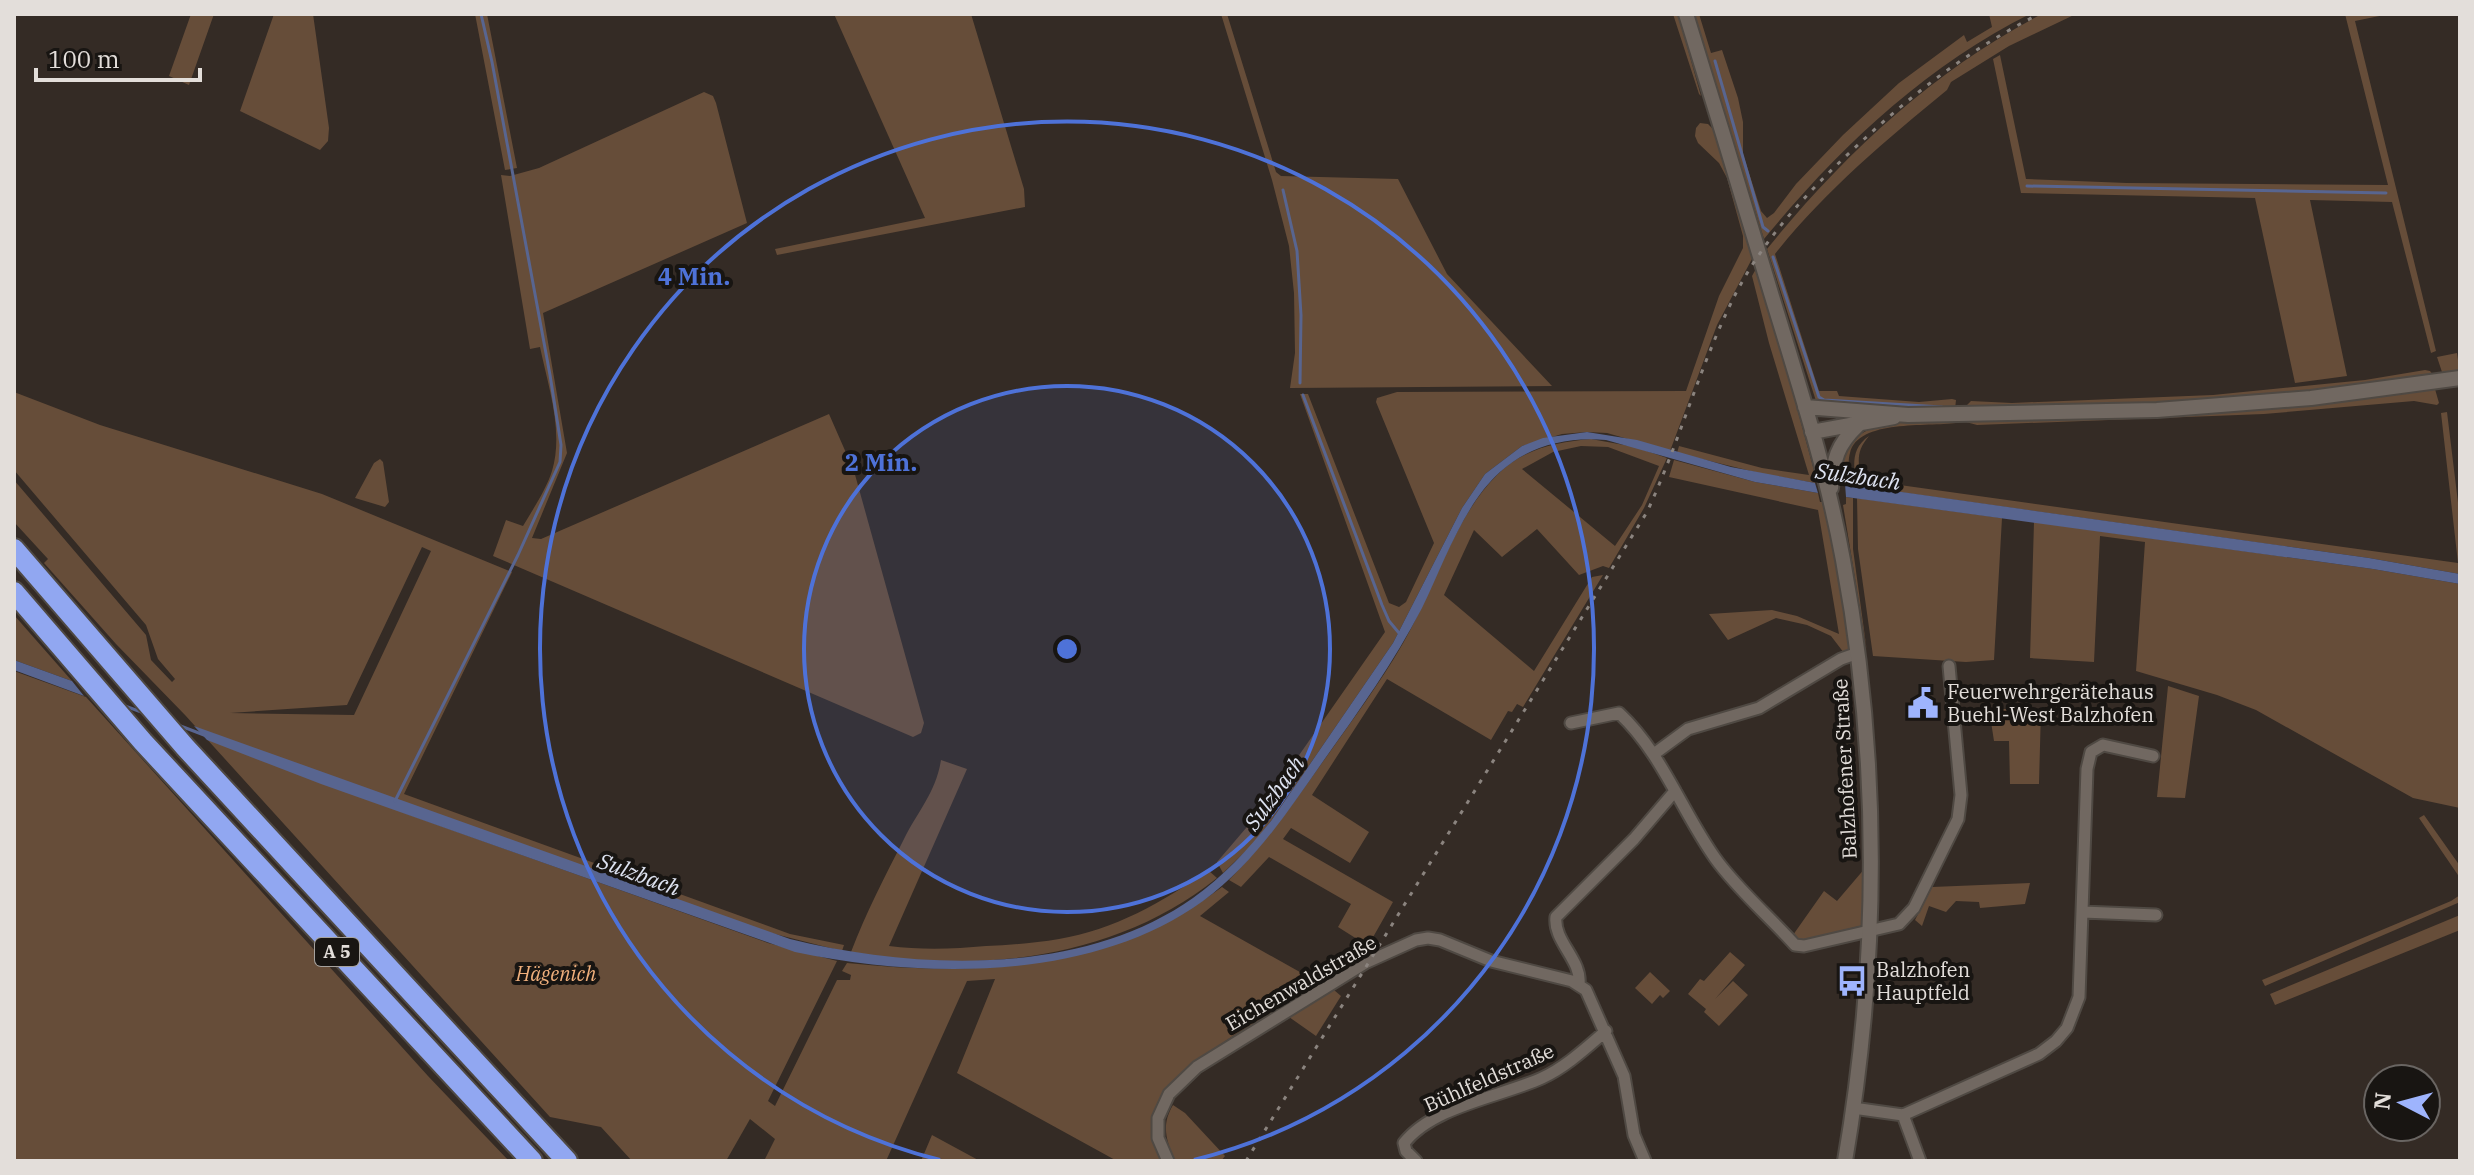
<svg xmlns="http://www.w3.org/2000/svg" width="2474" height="1175" viewBox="0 0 2474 1175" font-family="'IBM Plex Serif',serif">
<rect width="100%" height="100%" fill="#342b25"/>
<!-- green -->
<path fill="#664d39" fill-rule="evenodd" d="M191,14H214L189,85L169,76Z
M274,14H313L329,128L328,141L320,150L240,111Z
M475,14H487L517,168L505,170Z
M834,14H971L1024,189L1025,207L777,255L775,249L925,218Z
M1221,14H1227L1276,172L1281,176L1398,179L1447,274L1552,386L1290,388L1295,353L1294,293L1289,246L1272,180Z
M1673,14H1678L1701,96L1699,94Z
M1693,14H1699L1711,53L1722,50L1738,98L1743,122V154L1761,211L1767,218L1774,213L1796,184L1843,135L1899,83L1964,35L1967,42L1992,27L1989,14H2030C1924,67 1838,149 1764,239Z
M2042,14H2076L2009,46L1951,82L1947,90C1886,140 1824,192 1775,254L1819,391H1837L1839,396L1919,402L1952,399L1956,400L1955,409L1822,404L1816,401L1767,249C1842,156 1935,69 2042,14Z
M2345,14H2389L2355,21L2436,351L2431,353L2392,202L2310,200L2347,376L2295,383L2255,198L2021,193L1993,59L2000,55L2026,179L2127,183L2388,185Z
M704,92L713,96L716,103L747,223L543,313L567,453L532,538L541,539L829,414L854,471L924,723L921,733L913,737L493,556L506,520L523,526C533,509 546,490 552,471C564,431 548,386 540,347L530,349L501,175L510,176L539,168Z
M1700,123L1708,124L1713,129L1754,255L1717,325L1670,451L1607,433L1587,432L1562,434L1522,446L1485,474L1462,508L1393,643L1271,821L1253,844L1223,873L1217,862L1258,814L1385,632L1300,394H1308L1389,603L1399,607L1406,602L1434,543L1376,402L1377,398L1397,392L1686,391L1719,296L1743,248V236L1727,178L1719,163L1698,143L1695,136L1696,128Z
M1758,265L1815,474L1813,475L1815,483L1763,474L1677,453L1679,446L1762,468L1809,475L1769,343L1752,276Z
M2457,353L2460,374L2443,375L2437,357Z
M2425,370L2430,371L2433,375L2340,389L2173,404L1968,409L1966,406L1971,401L2012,403L2213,395L2365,380Z
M2435,389L2439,403L2437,405L2414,401L2264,414L1977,425L1966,422L2320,403Z
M14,392L100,425L322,494L512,572L404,794L790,934L844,945L842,951L755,929L399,811L768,943L837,961L768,1101L775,1106L837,980H850L851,975L842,971L847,963C979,977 1112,970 1222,887L1229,892L1200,916L1323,985C1276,1012 1171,1061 1154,1113C1149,1129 1157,1146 1162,1161H1117L957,1073L995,979L967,981L886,1161H764L775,1139L750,1119L726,1161H632L601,1127L550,1117L185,715L116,644L44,563L48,559L14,522V480L146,635L151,660L172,682L175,679L158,659L146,625L14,470ZM422,547L431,551L354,715L230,713L347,705Z
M2447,412L2460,519V574L2369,558L1856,486C1854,466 1850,449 1869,436C1857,450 1858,459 1860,476L1864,480L2458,563L2441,413Z
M1954,421L1956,423C1928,427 1858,419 1850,453C1847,463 1850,475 1851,485L1845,484V479H1841C1840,413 1905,424 1954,421Z
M1591,439L1635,447L1667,458L1644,508L1609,568L1603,566L1579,575L1537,529L1502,557L1474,530L1444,595L1534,671L1592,577L1603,575L1523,707L1517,704L1512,712L1508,711L1491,740L1387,679L1312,795L1369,832L1350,863L1291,828L1283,839L1393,902L1368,946L1338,927L1351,904L1269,857L1241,887L1229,880C1267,842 1296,799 1327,756C1353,719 1380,683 1402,645C1434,591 1453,519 1497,475C1522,449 1557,442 1591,439ZM1581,446L1608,447L1659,466L1642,505L1615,546L1522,469L1553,452Z
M380,459L383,462L389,502L385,507L355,498L374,463Z
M1674,460L1755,482L1818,493L1820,502H1822L1844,588L1850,649L1844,653L1831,636L1807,625L1776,618L1728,640L1709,614L1772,610L1797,616L1839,634L1818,510L1669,477Z
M1846,497L1853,498V549L1867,652L1843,505L1846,504Z
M1857,498L2002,518L1994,660L1966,662L1873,656L1858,549Z
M2034,522L2373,569L2460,584V808L2413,798L2256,710L2217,695L2136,671L2145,542L2100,536L2094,662L2030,658Z
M14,615L72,681L14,660Z
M14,671L86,697L428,1076L509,1161H14Z
M2168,686L2199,696L2185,798L2157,797Z
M1989,709H2041L2039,784H2010L2009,741H1994Z
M941,760L967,769L889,946C921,950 954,949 986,946C1011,945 1035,943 1059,939C1113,930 1164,902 1208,870L1217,878C1115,960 977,974 851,952C866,913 885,876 904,839C918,811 936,792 941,760Z
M2424,815L2460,866V878L2419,818Z
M1866,867L1864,925L1798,941L1793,935L1824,891L1837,901Z
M2030,883L2025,904L1980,908L1979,902L1956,901L1946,912L1929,906L1922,926L1915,920L1932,887Z
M2460,895V902L2265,986L2262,980L2451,901Z
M2460,915V930L2275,1005L2270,994Z
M1730,952L1745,965L1715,999L1733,981L1748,995L1719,1026L1704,1012L1706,1009L1688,994L1700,979L1704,981Z
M1650,972L1670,991L1663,998L1660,995L1652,1004L1635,988Z
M1334,990L1341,996L1316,1036L1289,1017Z
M1173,1105L1185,1113L1225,1156L1221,1161H1175C1166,1140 1161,1125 1173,1105Z
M932,1135L980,1161H921Z"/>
<!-- water -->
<path fill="#586590" d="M1587,432L1637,440L1731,467L1815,483L1818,493L1755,482L1606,440C1568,436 1528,446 1500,472C1464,504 1443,565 1422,608C1394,662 1359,711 1324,760C1288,811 1254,864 1203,901C1091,982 924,979 795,952L321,784L207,740L194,726L790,939C916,970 1081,977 1193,898C1223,877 1248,849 1271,821L1393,643L1462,508L1485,474L1522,446L1543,438Z
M1845,484L2369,558L2460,574V584L2373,569L1846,497Z
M14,660L72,681L84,696L14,670Z"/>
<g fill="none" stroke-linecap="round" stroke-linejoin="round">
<!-- stream -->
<path stroke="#586590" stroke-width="3" d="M1715,61L1763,227L1768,231
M2027,186L2386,193
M1283,190L1297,251L1301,315L1300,383
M1773,257L1819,397L1824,400L1942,407
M1303,395L1382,605L1389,621L1399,633
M125,706L144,713
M178,725L204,735
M395,801L518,555L560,462L561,445L550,375L492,62L481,14"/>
<defs>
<path id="minor" d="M1571,723L1619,713C1662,753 1681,810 1715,858C1737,889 1769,916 1795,945L1804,946L1899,924L1914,908L1958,819L1961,795L1949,666
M1654,754L1688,729L1759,708L1841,659L1858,653
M2083,912L2156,915
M1579,984C1582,960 1553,941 1556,917L1634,839L1675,791
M1853,1108L1903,1115L1920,1161
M1903,1115L2039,1054L2056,1041L2067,1028L2079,997L2087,769L2091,752L2103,745L2153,756
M1168,1161L1158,1138V1118L1169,1094L1197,1067L1365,963L1416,940L1428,938L1440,940L1491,961L1572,981L1586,990L1624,1076L1634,1135L1645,1161
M1416,1161L1406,1151L1404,1143C1433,1106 1500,1097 1542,1078C1566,1067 1586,1048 1606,1031"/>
<path id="tertiary" d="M1686,14C1716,110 1745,207 1774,303C1800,388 1827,473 1843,560C1880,758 1879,962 1845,1161
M1805,407L1908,415L2157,410L2311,398L2460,378
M1812,432L1894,417
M1831,488C1834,459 1836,446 1858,425"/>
<path id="motorway" d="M14,549L185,747L567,1161
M14,592L143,742L532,1161"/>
</defs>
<!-- minor casing -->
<use href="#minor" stroke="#4f4943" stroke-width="15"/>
<!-- tertiary casing -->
<use href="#tertiary" stroke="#4f4943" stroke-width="18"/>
<!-- motorway casing -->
<use href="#motorway" stroke="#4f4943" stroke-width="24"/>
<!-- minor -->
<use href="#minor" stroke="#716861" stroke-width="11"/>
<!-- tertiary -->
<use href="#tertiary" stroke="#716861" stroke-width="14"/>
<!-- motorway -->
<use href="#motorway" stroke="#91a7f1" stroke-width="20"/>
<!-- rail -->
<path stroke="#8b847f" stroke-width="3" stroke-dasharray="4 8" stroke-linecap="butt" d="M1246,1161L1647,512C1680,441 1700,364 1736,293C1763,241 1803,197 1845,157C1907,98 1963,53 2039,14"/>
</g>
<!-- distance rings -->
<circle cx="1067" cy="649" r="263" fill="#4e72d8" fill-opacity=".12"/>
<g fill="none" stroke="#4e72d8" stroke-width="4">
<circle cx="1067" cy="649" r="263"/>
<path d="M940 1160A527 527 0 1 1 1194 1160"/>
</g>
<!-- icons -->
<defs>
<symbol id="civic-bare" viewBox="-9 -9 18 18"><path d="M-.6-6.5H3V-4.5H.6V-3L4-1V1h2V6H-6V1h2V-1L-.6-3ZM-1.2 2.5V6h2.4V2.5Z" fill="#9eb4fd" stroke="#181512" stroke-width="2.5" paint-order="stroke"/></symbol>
<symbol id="bus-bare" viewBox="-9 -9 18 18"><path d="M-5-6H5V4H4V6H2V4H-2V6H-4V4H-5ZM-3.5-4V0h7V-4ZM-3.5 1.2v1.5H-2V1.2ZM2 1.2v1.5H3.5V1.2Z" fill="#9eb4fd" stroke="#181512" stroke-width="2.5" paint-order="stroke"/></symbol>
</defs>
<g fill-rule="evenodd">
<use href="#civic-bare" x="1901" y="681" width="44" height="44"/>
<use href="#bus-bare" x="1830" y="959" width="44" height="44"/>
</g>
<g text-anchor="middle" stroke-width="8" stroke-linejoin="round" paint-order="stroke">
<!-- shield labels -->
<rect fill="#181512" stroke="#a6a29e" stroke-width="2" x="315" y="938" width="44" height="28" rx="6"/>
<g font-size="18" font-weight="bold" fill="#e3deda">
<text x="337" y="958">A 5</text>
</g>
<!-- poi labels -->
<g font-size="20" fill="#e3deda" stroke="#181512" text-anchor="start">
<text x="1947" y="699">Feuerwehrgerätehaus<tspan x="1947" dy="23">Buehl-West Balzhofen</tspan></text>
<text x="1876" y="977">Balzhofen<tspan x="1876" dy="23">Hauptfeld</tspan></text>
</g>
<!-- street labels -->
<g font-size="20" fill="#e3deda" stroke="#181512">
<text transform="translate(1845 769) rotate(-93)" y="7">Balzhofener Straße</text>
<text transform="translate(1301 983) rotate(-30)" y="7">Eichenwaldstraße</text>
<text transform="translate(1489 1078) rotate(-24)" y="7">Bühlfeldstraße</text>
</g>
<!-- park labels -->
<g font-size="20" font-style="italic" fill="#efaf7c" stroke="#181512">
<text x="556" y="981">Hägenich</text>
</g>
<!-- water labels -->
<g font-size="22" font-style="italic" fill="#dee3f1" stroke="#181512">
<text transform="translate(1858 476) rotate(8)" y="8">Sulzbach</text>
<text transform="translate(1274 793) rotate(-54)" y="8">Sulzbach</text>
<text transform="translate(639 874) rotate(20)" y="8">Sulzbach</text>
</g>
</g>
<circle cx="1067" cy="649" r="12" fill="#4e72d8" stroke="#181512" stroke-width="4"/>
<g font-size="24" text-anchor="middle" font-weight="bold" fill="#4e72d8" stroke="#181512" stroke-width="8" stroke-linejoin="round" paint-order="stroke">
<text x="694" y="285">4 Min.</text>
<text x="881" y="471">2 Min.</text>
</g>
<!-- border -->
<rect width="2474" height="1175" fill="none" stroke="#e3deda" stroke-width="32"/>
<!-- north arrow -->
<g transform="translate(2402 1103) rotate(276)"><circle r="38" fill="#181512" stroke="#696562" stroke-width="2"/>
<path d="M0-6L14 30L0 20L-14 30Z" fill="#9eb4fd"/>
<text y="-12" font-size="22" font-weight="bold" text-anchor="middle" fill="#e3deda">N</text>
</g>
<!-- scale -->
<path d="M36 68v12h164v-12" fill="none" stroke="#e3deda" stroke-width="4"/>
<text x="48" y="68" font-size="24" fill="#e3deda" stroke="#181512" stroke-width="6" paint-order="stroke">100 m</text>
</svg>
